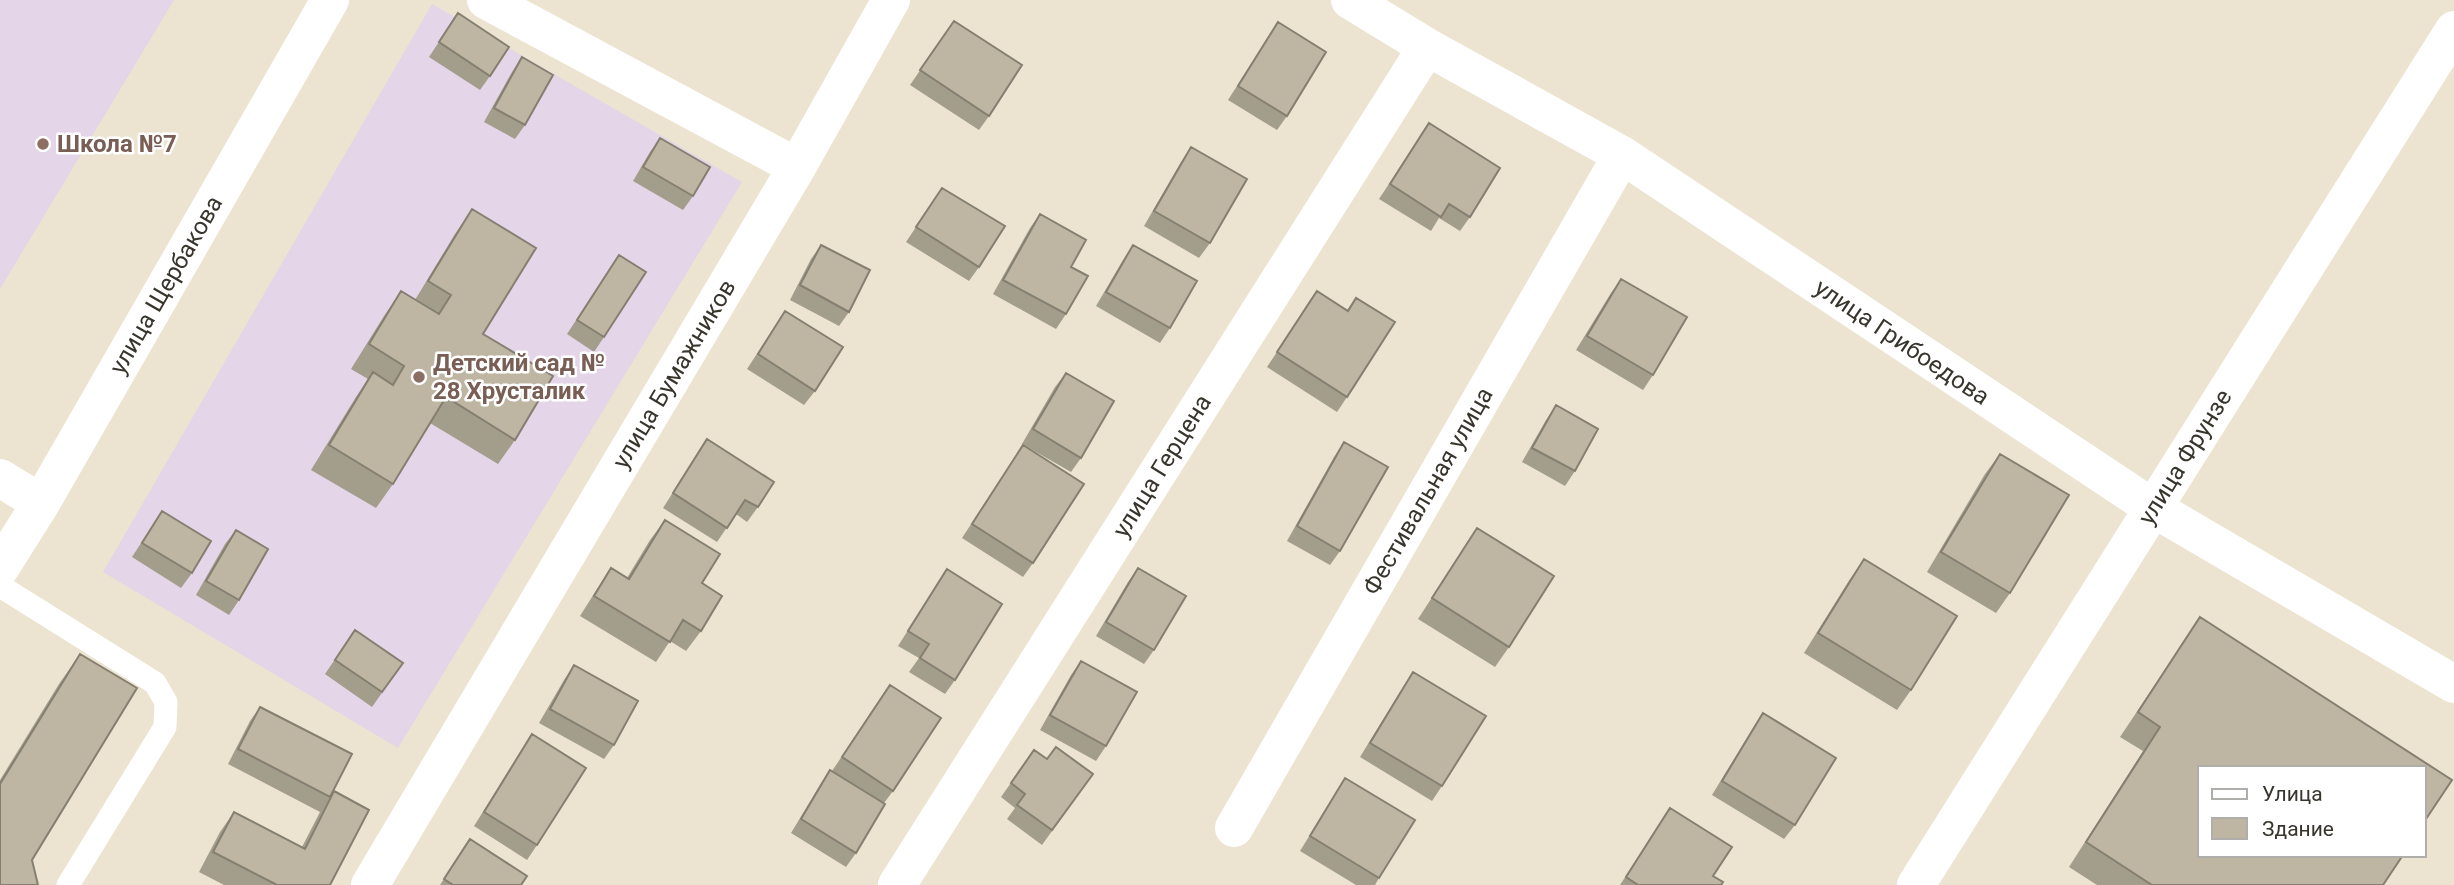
<svg xmlns="http://www.w3.org/2000/svg" width="2454" height="885" viewBox="0 0 2454 885" font-family="Roboto,sans-serif">
<rect width="100%" height="100%" fill="#ece4d0"/>
<!-- education -->
<path fill="#e4d5e8" d="M0,0H174L0,289Z
M432,4L742,182L398,748L103,572Z"/>
<g fill="none" stroke-linecap="round" stroke-linejoin="round">
<!-- service -->
<path stroke="#fff" stroke-width="23" d="M0,586L155,683L166,702L165,727L68,885"/>
<!-- minor -->
<path stroke="#fff" stroke-width="38" d="M1350,0L1427,47L1622,155L2153,508L2454,684
M797,167L891,0
M0,478L41,503
M0,568L41,503L330,0
M1234,828L1622,155
M370,885L797,167L486,0
M897,885L1427,47
M1916,885L2454,30"/>
</g>
<!-- wall -->
<path fill="#a39d8b" d="M458,13L490,76L480,90L429,57Z
M954,21L989,116L979,130L910,85Z
M1278,22L1287,116L1277,130L1228,100Z
M522,57L525,125L515,139L484,122L512,72Z
M1429,123L1470,217L1460,231L1439,218L1431,231L1379,199Z
M660,138L693,196L683,210L633,181L650,152Z
M1191,147L1210,243L1199,258L1144,226L1181,162Z
M942,188L979,267L969,281L906,242Z
M472,209L483,334L515,440L498,464L430,423L393,484L376,508L311,470L356,397L368,379L351,369L384,316L401,291L415,300L455,234Z
M1040,214L1071,267L1066,314L1056,329L993,294L1030,228Z
M821,245L849,312L839,326L790,300L811,259Z
M1133,245L1170,328L1160,343L1096,306L1123,260Z
M619,255L604,337L594,352L567,334Z
M1621,279L1653,375L1643,390L1576,350L1611,293Z
M1317,291L1347,310L1356,298L1347,397L1337,412L1267,367Z
M785,311L815,391L804,405L747,369Z
M1066,373L1081,458L1071,472L1022,444L1055,387Z
M1556,405L1575,471L1565,486L1522,462L1546,420Z
M707,439L758,507L747,522L736,514L717,542L663,508Z
M1344,442L1340,551L1330,565L1287,541L1334,457Z
M1023,445L1033,563L1023,577L962,538Z
M2000,454L2010,593L1996,613L1927,572L1985,474Z
M162,511L192,573L181,588L132,557Z
M665,520L702,583L701,631L686,651L670,641L656,662L580,616L597,589L611,568L627,578L650,540Z
M1477,528L1509,647L1495,667L1418,619Z
M236,530L239,600L229,615L196,595L225,544Z
M1864,559L1911,690L1897,710L1804,653L1850,579Z
M1138,568L1154,650L1144,664L1096,636L1128,582Z
M947,569L955,680L945,694L909,672L919,658L898,646Z
M2200,617L2383,885H2097L2069,867L2143,751L2120,737Z
M355,630L403,663L372,707L325,674Z
M80,654L32,860L0,885V780L59,684Z
M1081,661L1106,746L1096,761L1040,730L1071,675Z
M574,665L614,745L604,759L539,723L564,680Z
M1413,672L1442,786L1432,801L1360,757L1403,687Z
M880,700L893,791L884,803L856,853L846,867L791,833L820,785L830,770L832,771Z
M260,707L330,797L334,791L330,885H224L199,872L220,832L234,812L302,847L320,812L228,764L250,721Z
M1763,713L1795,825L1784,839L1712,795L1753,728Z
M532,734L537,845L527,860L474,826Z
M1034,750L1047,759L1093,774L1042,845L1007,819L1015,808L1001,797Z
M1345,778L1379,878L1375,885H1356L1300,851Z
M1670,808L1713,876L1721,885H1620Z
M470,839L521,885H440Z"/>
<!-- building -->
<path fill="#beb6a2" stroke="#857f71" stroke-width="2" d="M458,13L509,47L490,76L439,42Z
M954,21L1022,65L989,116L920,70Z
M1278,22L1326,52L1287,116L1238,86Z
M522,57L553,75L525,125L494,108Z
M1429,123L1500,168L1470,217L1449,204L1441,217L1390,184Z
M660,138L710,167L693,196L643,167Z
M1191,147L1247,179L1210,243L1154,211Z
M942,188L1005,226L979,267L916,227Z
M472,209L536,248L483,334L553,376L515,440L446,397L393,484L329,445L373,372L393,385L404,366L369,344L401,291L439,314L451,295L428,281Z
M1040,214L1086,240L1071,267L1088,276L1066,314L1003,280Z
M821,245L870,270L849,312L800,285Z
M1133,245L1197,281L1170,328L1106,292Z
M619,255L646,272L604,337L577,320Z
M1621,279L1687,317L1653,375L1587,336Z
M1317,291L1348,311L1356,298L1395,322L1347,397L1277,352Z
M785,311L843,347L815,391L758,354Z
M1066,373L1114,401L1081,458L1033,429Z
M1556,405L1598,429L1575,471L1532,448Z
M707,439L774,482L758,507L745,500L727,528L673,493Z
M1344,442L1388,467L1340,551L1297,526Z
M1023,445L1084,484L1033,563L972,524Z
M2000,454L2069,495L2010,593L1941,552Z
M162,511L211,541L192,573L142,543Z
M665,520L720,554L702,583L722,596L701,631L683,620L670,642L594,596L611,568L629,579Z
M1477,528L1554,576L1509,647L1432,598Z
M236,530L268,549L239,600L206,581Z
M1864,559L1957,616L1911,690L1818,633Z
M1138,568L1186,596L1154,650L1106,622Z
M947,569L1002,604L955,680L920,658L929,644L908,631Z
M2200,617L2452,780L2424,822V768H2200V855H2403L2383,885H2152L2086,842L2160,727L2138,712Z
M355,630L403,663L382,692L335,660Z
M80,654L137,688L32,860L38,885H0V784Z
M1081,661L1137,692L1106,746L1050,715Z
M574,665L638,701L614,745L550,709Z
M1413,672L1486,716L1442,786L1370,743Z
M890,685L941,718L893,791L842,757Z
M260,707L352,754L330,797L238,749Z
M1763,713L1836,758L1795,825L1722,781Z
M532,734L586,768L537,845L484,812Z
M1056,747L1093,774L1052,830L1017,805L1025,794L1011,783L1034,750L1047,759Z
M830,770L885,804L856,853L801,819Z
M1345,778L1415,820L1379,878L1310,836Z
M334,791L369,810L330,885H277L213,852L234,812L305,849Z
M1670,808L1732,847L1713,876L1723,882L1721,885H1638L1626,877Z
M470,839L527,876L521,885H453L444,879Z"/>
<!-- markers -->
<g fill="#8d6e63" stroke="#fff" stroke-width="2.5">
<circle cx="43" cy="144" r="7"/>
<circle cx="419" cy="377" r="7"/>
</g>
<g text-anchor="middle" stroke-width="5" stroke-linejoin="round" paint-order="stroke">
<!-- education labels -->
<g font-size="24" font-weight="bold" fill="#785e54" stroke="#fff" text-anchor="start">
<text x="57" y="152">Школа №7</text>
<text x="433" y="371">Детский сад №<tspan x="433" dy="28">28 Хрусталик</tspan></text>
</g>
<!-- street labels -->
<g font-size="24" fill="#38352d" stroke="#fff">
<text transform="translate(166 285) rotate(-60)" y="8">улица Щербакова</text>
<text transform="translate(1902 342) rotate(34)" y="8">улица Грибоедова</text>
<text transform="translate(674 374) rotate(-59)" y="8">улица Бумажников</text>
<text transform="translate(2185 457) rotate(-58)" y="8">улица Фрунзе</text>
<text transform="translate(1162 466) rotate(-58)" y="8">улица Герцена</text>
<text transform="translate(1428 491) rotate(-60)" y="8">Фестивальная улица</text>
</g>
</g>
<!-- legend -->
<rect x="2198" y="766" width="228" height="91" fill="#ffffff" stroke="#afaeab" stroke-width="2"/>
<rect x="2212" y="789" width="35" height="10" fill="#ffffff" stroke="#afaeab" stroke-width="2"/>
<text x="2262" y="801" font-size="21" fill="#38352d">Улица</text>
<rect x="2212" y="818" width="35" height="21" fill="#beb6a2" stroke="#afaeab" stroke-width="2"/>
<text x="2262" y="836" font-size="21" fill="#38352d">Здание</text>
</svg>
